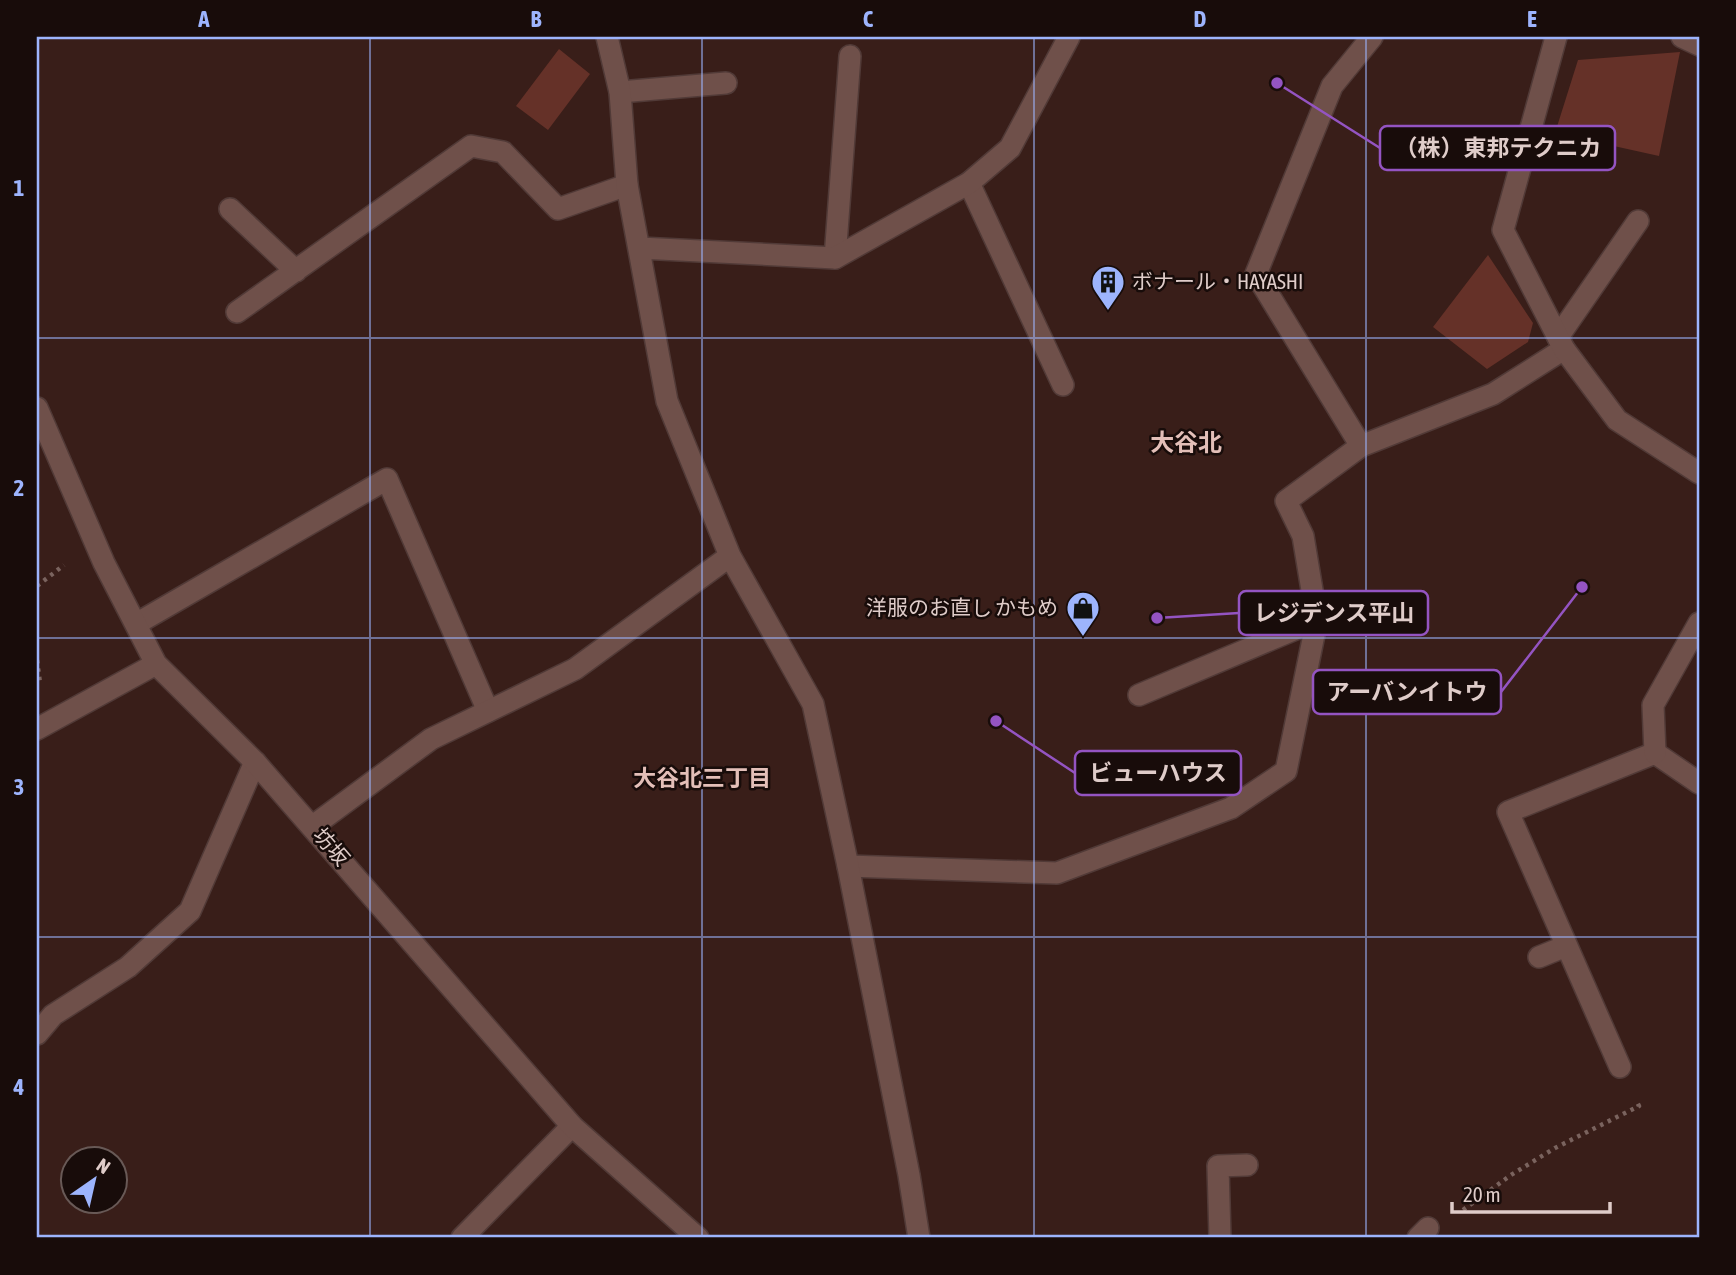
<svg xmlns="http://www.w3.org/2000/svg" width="1736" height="1275" viewBox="0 0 1736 1275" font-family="'Asap Condensed','Noto Sans JP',sans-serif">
<rect width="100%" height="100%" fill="#391e19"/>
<!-- green -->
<path fill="#653128" d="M559,49L590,74L548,130L516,106Z
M1680,52L1659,156L1555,133L1578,60Z
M1488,255L1533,323L1528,342L1487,369L1433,327Z"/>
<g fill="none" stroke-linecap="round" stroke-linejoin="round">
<defs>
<path id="lane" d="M1682,37L1699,45
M620,92L726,83
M969,183L1063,385
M230,209L296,271
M835,258L850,56
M237,312L471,146L503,152L558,209L627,185
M1558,337L1638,221
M1361,446L1256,274L1332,86L1372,37
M136,624L387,479L488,711
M1139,695L1317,620
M848,866L1057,873L1231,808L1286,771L1317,620L1303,536L1286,501L1361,446L1493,394L1564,349
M1539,957L1566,946
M37,1034L53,1015L128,967L190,911L255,762
M1620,1067L1508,812L1655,753L1699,783
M462,1238L572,1126
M1220,1238L1218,1166L1247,1165"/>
<path id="street" d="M607,37L620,92L627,185L667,401L730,556L813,704L848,866L909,1175L919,1238
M1556,37L1503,230L1564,349L1617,420L1699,473
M640,248L835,258L969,183L1010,148L1069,37
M37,408L104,563L156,664L255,762L572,1126L698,1238
M37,729L156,664
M1655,753L1653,705L1699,623
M313,826L431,739L575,669L730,556
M1418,1238L1428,1228"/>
</defs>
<!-- lane casing -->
<use href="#lane" stroke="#513a37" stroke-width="24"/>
<!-- street casing -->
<use href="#street" stroke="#513a37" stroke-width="24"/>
<!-- path -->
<path stroke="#7a635e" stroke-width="4.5" stroke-dasharray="3.5 5" stroke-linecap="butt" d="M37,586L64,565
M37,660L40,683
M1463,1210L1511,1175L1555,1148L1639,1106L1636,1100"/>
<!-- lane -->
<use href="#lane" stroke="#6f504a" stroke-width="21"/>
<!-- street -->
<use href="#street" stroke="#6f504a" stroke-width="21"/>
</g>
<!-- grid -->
<path fill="none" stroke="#9db4fd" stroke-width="2" stroke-opacity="0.55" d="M370,37V1238M702,37V1238M1034,37V1238M1366,37V1238M37,338H1699M37,638H1699M37,937H1699"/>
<!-- icons -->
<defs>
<symbol id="building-pin" viewBox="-11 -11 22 30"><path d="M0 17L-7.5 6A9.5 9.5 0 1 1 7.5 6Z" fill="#9db4fd" stroke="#180c0a"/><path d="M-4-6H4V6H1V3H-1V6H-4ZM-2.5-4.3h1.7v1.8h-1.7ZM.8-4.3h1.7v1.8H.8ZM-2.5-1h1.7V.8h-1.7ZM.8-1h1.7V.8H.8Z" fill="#111"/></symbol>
<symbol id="shop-pin" viewBox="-11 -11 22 30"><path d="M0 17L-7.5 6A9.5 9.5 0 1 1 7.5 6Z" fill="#9db4fd" stroke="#180c0a"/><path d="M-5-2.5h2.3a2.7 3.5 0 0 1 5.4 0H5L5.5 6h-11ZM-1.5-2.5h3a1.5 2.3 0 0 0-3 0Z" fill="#111"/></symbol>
</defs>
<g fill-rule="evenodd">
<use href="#building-pin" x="1089" y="263" width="38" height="52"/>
<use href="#shop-pin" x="1064" y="589" width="38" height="52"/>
</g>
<g text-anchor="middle" stroke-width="5" stroke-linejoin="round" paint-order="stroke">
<!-- poi labels -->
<g font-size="21" fill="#dfccc9" stroke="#180c0a" text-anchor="start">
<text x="1132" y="289">ボナール・HAYASHI</text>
<text x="1058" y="615" text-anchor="end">洋服のお直し かもめ</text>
</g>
<!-- street labels -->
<g font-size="21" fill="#dfccc9" stroke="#180c0a">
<text transform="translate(331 847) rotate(49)" y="7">坊坂</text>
</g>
<!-- neighbourhood labels -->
<g font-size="23" font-weight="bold" fill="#e3bfb8" stroke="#180c0a">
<text x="702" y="786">大谷北三丁目</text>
</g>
<!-- quarter labels -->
<g font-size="24" font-weight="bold" fill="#e3bfb8" stroke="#180c0a">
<text x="1186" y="451">大谷北</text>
</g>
</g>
<!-- callouts -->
<path fill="none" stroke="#9454c2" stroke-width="2.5" d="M1277 83L1380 148M1157 618L1239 613M1582 587L1501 692M996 721L1075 773"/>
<g fill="#9454c2" stroke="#180c0a" stroke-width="2.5">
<circle cx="1277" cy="83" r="7"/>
<circle cx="1157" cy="618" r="7"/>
<circle cx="1582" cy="587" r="7"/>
<circle cx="996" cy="721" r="7"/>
</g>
<g fill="#180c0a" stroke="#9454c2" stroke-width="2.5">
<rect x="1380" y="126" width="235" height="44" rx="7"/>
<rect x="1239" y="591" width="189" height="44" rx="7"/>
<rect x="1313" y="670" width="188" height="44" rx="7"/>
<rect x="1075" y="751" width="166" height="44" rx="7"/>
</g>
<g font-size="23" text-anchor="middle" font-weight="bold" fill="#dfccc9">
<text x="1498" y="156">（株）東邦テクニカ</text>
<text x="1334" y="621">レジデンス平山</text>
<text x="1407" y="700">アーバンイトウ</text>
<text x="1158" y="781">ビューハウス</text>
</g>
<!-- border -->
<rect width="1736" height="1275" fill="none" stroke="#180c0a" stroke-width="77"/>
<!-- north arrow -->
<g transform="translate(94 1180) rotate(34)"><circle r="33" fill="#180c0a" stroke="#685956" stroke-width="2"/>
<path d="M0-5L12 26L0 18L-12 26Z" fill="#9db4fd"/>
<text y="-10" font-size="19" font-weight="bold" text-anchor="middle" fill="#dfccc9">N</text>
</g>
<!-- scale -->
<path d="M1452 1202v10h158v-10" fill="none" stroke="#dfccc9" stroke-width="3.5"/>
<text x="1463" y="1202" font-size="21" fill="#dfccc9" stroke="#180c0a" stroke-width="5" paint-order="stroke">20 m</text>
<rect x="38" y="38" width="1660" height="1198" fill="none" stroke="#9db4fd" stroke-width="2.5"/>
<g font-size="23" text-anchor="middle" font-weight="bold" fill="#9db4fd">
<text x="204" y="27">A</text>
<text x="536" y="27">B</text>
<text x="868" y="27">C</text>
<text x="1200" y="27">D</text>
<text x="1532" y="27">E</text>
<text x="19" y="196">1</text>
<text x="19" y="496">2</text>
<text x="19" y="795">3</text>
<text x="19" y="1095">4</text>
</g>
</svg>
